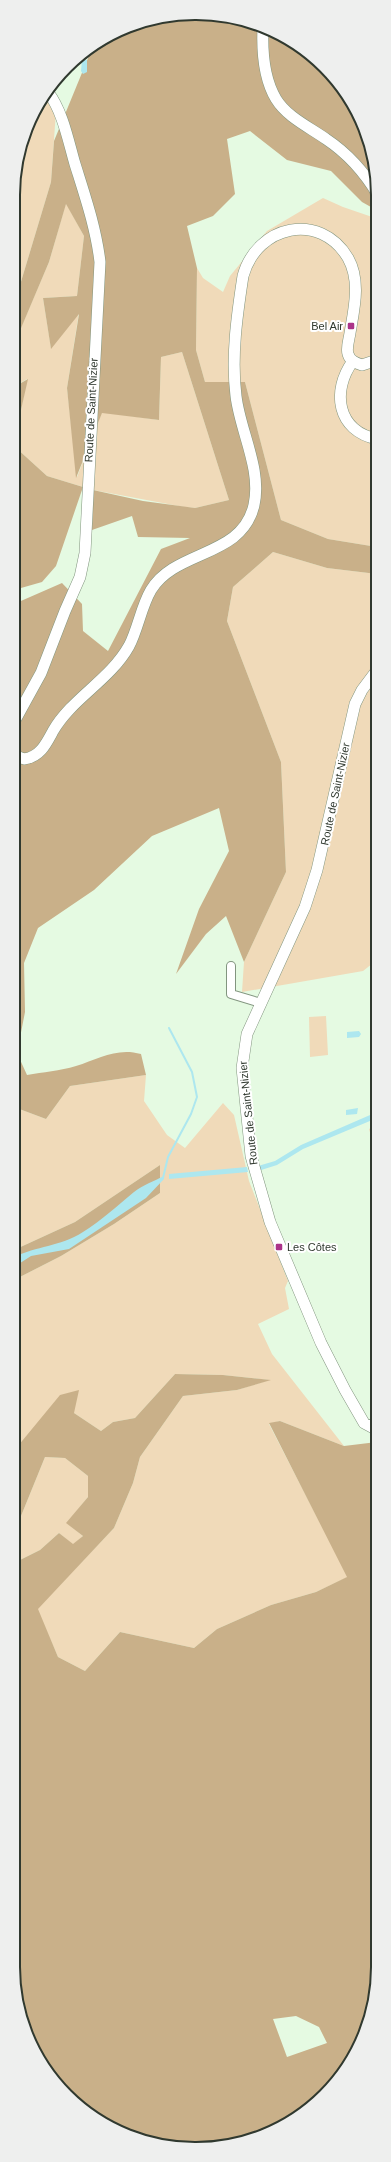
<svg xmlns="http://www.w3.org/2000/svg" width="391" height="2162" viewBox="0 0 391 2162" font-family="Arial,sans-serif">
<rect width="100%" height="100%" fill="#e5fae2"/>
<!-- green -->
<path fill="#f0dab9" d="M45,96L56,111L51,182L14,305L15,172L37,104Z
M323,198L343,207L378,219L377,547L328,539L281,520L245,382H205L196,350L197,268L203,278L223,292L230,276L267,231Z
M66,203L84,236L77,296L43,298L51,348L79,312L67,388L77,477L102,412L159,420L161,357L182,352L229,500L195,508L184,507L93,490L47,476L14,446L27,379L14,387V338L16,339L49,262Z
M273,552L327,568L377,574V960L363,971L242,992L244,962L286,872L281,762L227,621L233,587Z
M326,1016L328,1055L310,1057L309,1017Z
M146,1075L144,1101L167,1135L185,1148L223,1103L234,1115L249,1181L288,1281L285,1288L289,1309L258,1324L272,1354L344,1446L280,1421L269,1424L348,1577L316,1592L271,1605L217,1629L194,1648L120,1632L85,1671L58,1657L37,1609L114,1528L133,1483L140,1457L183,1396L237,1390L269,1380L223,1375L175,1374L135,1418L113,1422L101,1431L74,1413L13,1452L14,1280L61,1256L114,1224L160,1193V1165L75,1222L14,1250V1107L46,1119L70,1086Z
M377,1125V1156L369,1129Z
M45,1457L65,1458L88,1476V1497L67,1523L83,1536L73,1545L59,1533L40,1550L18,1561L13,1556V1525L21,1516Z"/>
<!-- forest -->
<path fill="#c9b089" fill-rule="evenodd" d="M219,15L276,32L325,67L359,115L378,183V211L362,202L331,171L287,160L250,131L227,139L235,194L213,216L187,226L197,268L196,350L205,382H245L281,520L328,539L377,547V574L327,568L273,552L233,587L227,621L281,762L286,872L244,962L226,916L206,934L176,974L199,909L229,851L219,808L152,836L94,890L38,928L24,963L25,1012L17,1053L27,1075C43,1072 60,1071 76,1066C98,1059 117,1047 141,1054L146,1075L70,1086L46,1119L14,1107V604L62,583L82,604L83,631L108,651L161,549L190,538L138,537L132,516L92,530L93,490L143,501L195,508L229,500L182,352L161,357L159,420L102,413L76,478L67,388L79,314L51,349L43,298L77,296L84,236L66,204L49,262L16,340L14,338V305L51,182L54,141L93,46L148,19Z
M28,379L14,441V387Z
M14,446L47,476L83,487L56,566L42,582L14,590Z
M160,1165V1193L114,1224L61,1256L14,1280V1250L75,1222Z
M175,1374L223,1375L271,1380L237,1390L183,1396L140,1457L133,1483L114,1528L38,1609L58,1657L85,1671L120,1632L194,1648L217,1629L271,1605L316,1592L347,1577L269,1423L280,1421L344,1446L377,1442L376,1990L359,2047L316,2104L254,2139L184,2149L125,2135L66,2095L27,2036L13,1966V1556L18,1561L40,1550L59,1533L73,1544L83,1536L66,1523L88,1497V1476L65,1458L45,1457L21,1516L13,1525V1452L60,1395L79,1390L74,1413L101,1431L113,1422L135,1418ZM296,2016L319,2027L327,2043L287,2057L273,2019Z"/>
<!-- water -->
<path fill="#ade7ef" d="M82,60H87V72L83,74L81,71Z
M359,1031L361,1034L359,1037L347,1038V1032Z
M358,1108L357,1114L346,1115V1110Z
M377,1112V1118L303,1149L277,1165L258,1171V1166L275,1161L301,1145Z
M247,1167L248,1172L169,1179V1174Z
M164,1176V1179L146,1198L69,1249L31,1256L14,1267V1257C37,1246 59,1247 83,1232C102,1220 117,1206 134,1192C143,1185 154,1181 164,1176Z"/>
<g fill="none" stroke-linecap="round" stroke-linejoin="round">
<!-- stream -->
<path stroke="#ade7ef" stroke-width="2" d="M163,1178L168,1157L191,1114L197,1097L192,1072L169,1028"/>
<defs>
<path id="minor" d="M231,966V994L261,1003"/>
<path id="secondary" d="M263,28C262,51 264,79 276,99C287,117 309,127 326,139C347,153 365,173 378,195
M353,361C331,391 337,431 377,439
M14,722L41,673L65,611L80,577L85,553L100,262C96,228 85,196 75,164C68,140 63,112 48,92
M14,755L24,759C40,757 46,744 53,731C72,698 110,680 129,646C138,629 141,607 151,590C176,549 242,558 254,505C262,469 240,431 236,396C231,357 237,315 243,276C257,225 320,211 348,258C361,281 354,309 350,333C349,340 346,348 348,354C350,361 356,363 362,365L377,360
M377,1430L364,1423L345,1390L321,1343L270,1222L251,1156L242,1068L247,1034L305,907L317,870L355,704L362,690L377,670"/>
</defs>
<!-- minor casing -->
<use href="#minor" stroke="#82957f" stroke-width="10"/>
<!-- secondary casing -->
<use href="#secondary" stroke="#82957f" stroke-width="12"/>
<!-- minor -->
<use href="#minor" stroke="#fff" stroke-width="8"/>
<!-- secondary -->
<use href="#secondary" stroke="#fff" stroke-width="11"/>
</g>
<!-- markers -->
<g fill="#ab3389" stroke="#fff" stroke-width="1.5">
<rect x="347" y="322" width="8" height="8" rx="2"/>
<rect x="275" y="1243" width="8" height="8" rx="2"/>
</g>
<g text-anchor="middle" stroke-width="4" stroke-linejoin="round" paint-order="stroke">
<!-- poi labels -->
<g font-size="11" fill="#30392f" stroke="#fff" text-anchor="end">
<text x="343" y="330">Bel Air</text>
<text x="287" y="1251" text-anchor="start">Les Côtes</text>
</g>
<!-- street labels -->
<g font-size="11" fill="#30392f" stroke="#fff">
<text transform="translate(91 410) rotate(-87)" y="4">Route de Saint-Nizier</text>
<text transform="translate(335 794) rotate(-78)" y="4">Route de Saint-Nizier</text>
<text transform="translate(248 1113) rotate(-96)" y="4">Route de Saint-Nizier</text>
</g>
</g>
<!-- crop -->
<path d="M0 0H391V2162H0ZM195 20H196A175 175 0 0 1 371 195V1967A175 175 0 0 1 196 2142H195A175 175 0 0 1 20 1967V195A175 175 0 0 1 195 20Z" fill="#eeefee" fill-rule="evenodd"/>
<path fill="none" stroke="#30392f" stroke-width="2" d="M195 20H196A175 175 0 0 1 371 195V1967A175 175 0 0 1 196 2142H195A175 175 0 0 1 20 1967V195A175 175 0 0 1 195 20Z"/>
</svg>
